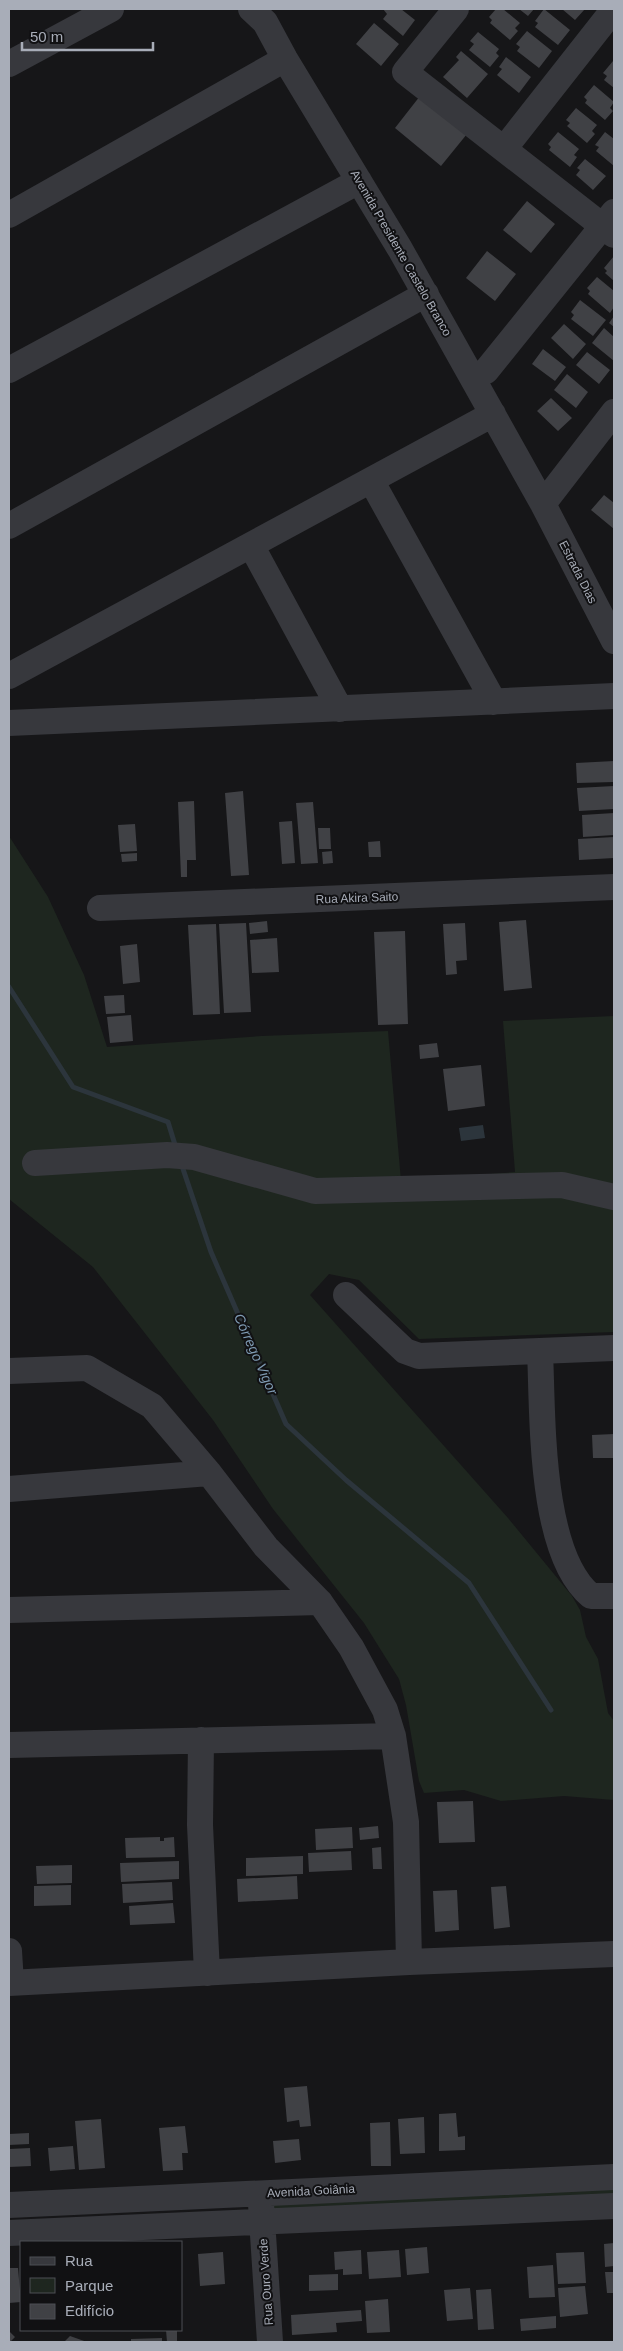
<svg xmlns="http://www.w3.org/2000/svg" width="623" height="2351" viewBox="0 0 623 2351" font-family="Helvetica,sans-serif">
<rect width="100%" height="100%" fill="#161618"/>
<!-- green -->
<path fill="#1e261f" d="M9,836L48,897L84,975L107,1047L262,1036L388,1031L401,1181L515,1172L503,1021L614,1016V1332L419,1339L359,1280L329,1274L310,1295L508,1518L572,1596L580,1610L586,1637L598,1659L608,1713L614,1721V1800L564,1796L501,1801L464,1790L424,1793L419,1781L406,1705L399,1679L364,1623L273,1509L213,1420L93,1267L9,1199Z
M614,2184V2199L274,2212L273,2201Z"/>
<!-- water -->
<path fill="#2c353c" d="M483,1125L485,1138L461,1141L459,1128Z"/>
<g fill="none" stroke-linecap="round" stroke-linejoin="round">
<!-- stream -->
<path stroke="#2c353c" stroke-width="5" d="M9,987L73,1087L168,1122L176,1148
M181,1163L211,1252L286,1424L346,1480L469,1583L551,1710"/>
</g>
<!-- building -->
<path fill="#404145" d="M383,9H401L415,20L403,36L383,19L387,14Z
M496,9H503L520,23L515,28L518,31L510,40L490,23L492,20L489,17Z
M519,9H534L528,16Z
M544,9L570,30L558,45L535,27L538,23L535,21Z
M562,9H585L575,20Z
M374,23L399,44L381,66L356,44Z
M527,31L552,51L539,68L517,51L520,47L516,44Z
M478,32L499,49L496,53L499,56L490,67L469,50L474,44L470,41Z
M461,51L488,74L467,98L443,77L459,60L456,57Z
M506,57L531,77L519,93L497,75L502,69L499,67Z
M613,61L614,63V88L604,80L607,76L603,73Z
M594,85L614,102L610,108L613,111L605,120L585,103L587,100L584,97Z
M420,96L467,134L441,166L395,128Z
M576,108L597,125L592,131L595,134L587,143L567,126L570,123L566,120Z
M558,132L579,149L574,155L577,157L570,167L549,150L551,147L548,144Z
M605,132L614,139V166L596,151L599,147L595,145Z
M585,159L606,176L593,190L576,175L580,170L577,168Z
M527,201L555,224L531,253L503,230Z
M487,251L516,274L495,301L466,278Z
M614,256V281L605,273L607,271L604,268Z
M597,277L614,291V307L610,313L588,294L590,291L587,288Z
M580,300L606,320L593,336L571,319L574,315L571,312Z
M614,316V327L609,323Z
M564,324L586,344L573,359L551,338Z
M604,328L614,337V361L592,343Z
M543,349L566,367L555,381L532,364Z
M587,352L610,370L599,384L576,365Z
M567,374L588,392L576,408L554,390Z
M551,398L572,418L558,431L537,411Z
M604,495L614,503V529L591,510Z
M614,761V782L577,783L576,763Z
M614,786V809L579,811L577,788Z
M243,791L249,875L231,876L225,793Z
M194,801L196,860H187V877H181L178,802Z
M313,802L318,863L301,864L296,803Z
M614,813V835L583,837L582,815Z
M292,821L295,863L282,864L279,822Z
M135,824L137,851L120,852L118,825Z
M318,828H330L331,849H319Z
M614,837V858L579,860L578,839Z
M380,841L381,857H369L368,842Z
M332,851L333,863L323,864L322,852Z
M137,853V861L122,862L121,854Z
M526,920L532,988L504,991L499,922Z
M267,921L268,932L250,934L249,923Z
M246,923L251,1012L224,1013L219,924Z
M465,923L467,960L456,961L457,974L446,975L443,924Z
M216,924L220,1014L193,1015L188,925Z
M405,931L408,1024L378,1025L374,932Z
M277,938L279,972L252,973L250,940Z
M137,944L140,982L123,984L120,946Z
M124,995L125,1013L106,1014L104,996Z
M131,1015L133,1041L110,1043L107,1017Z
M437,1043L439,1057L420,1059L419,1045Z
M481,1065L485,1106L448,1111L443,1069Z
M614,1434V1458H593L592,1435Z
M473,1801L475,1842L439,1843L437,1802Z
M378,1826L379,1838L360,1840L359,1828Z
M352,1827L353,1848L316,1850L315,1829Z
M160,1837V1841H164V1838L174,1837L175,1857L126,1858L125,1838Z
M381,1847L382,1869H373L372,1848Z
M351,1851L352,1870L309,1872L308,1853Z
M303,1856V1874L246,1876V1858Z
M179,1861V1879L121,1882L120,1863Z
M72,1865V1883L37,1884L36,1866Z
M297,1876L298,1899L238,1902L237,1879Z
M172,1882L173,1900L123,1903L122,1884Z
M71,1885V1905L34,1906V1886Z
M506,1886L510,1927L494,1929L491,1887Z
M457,1890L459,1930L435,1932L433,1891Z
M173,1903L175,1923L130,1925L129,1906Z
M307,2086L311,2126L300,2127L299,2120L287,2122L284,2088Z
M456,2113L458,2137L465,2136V2150L439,2151V2114Z
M424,2117L425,2153L400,2154L398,2119Z
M101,2119L105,2168L79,2170L75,2121Z
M390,2122L391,2166H371L370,2123Z
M185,2126L188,2153H182L183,2170L163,2171L159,2128Z
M29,2133V2144L9,2145V2134Z
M299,2139L301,2160L275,2163L273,2141Z
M73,2146L75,2169L50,2171L48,2148Z
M30,2148L31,2166L9,2167V2149Z
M614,2243V2266L605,2267L604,2244Z
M427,2247L429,2273L407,2275L405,2249Z
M361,2250L362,2274L343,2275V2269L335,2270L334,2252Z
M399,2250L401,2277L369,2279L367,2252Z
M223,2252L225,2284L200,2286L198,2254Z
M584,2252L586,2283L558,2284L556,2253Z
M553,2265L555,2297L529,2298L527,2267Z
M9,2268H18L21,2302L9,2303Z
M605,2272H614V2293H607Z
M338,2274V2290L309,2291V2275Z
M585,2286L588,2314L560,2317L558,2288Z
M470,2288L473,2319L447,2321L444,2290Z
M491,2289L494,2329L478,2330L476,2290Z
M388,2299L390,2332L367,2333L365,2301Z
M361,2310L362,2321L336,2323L337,2332L292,2335L291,2315Z
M556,2316V2328L521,2331L520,2319Z
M166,2330H177V2342H167Z
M9,2331L15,2337L10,2342H9Z
M70,2336L87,2342H64Z
M162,2338V2342H131V2339Z"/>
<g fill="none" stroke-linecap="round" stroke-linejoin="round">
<!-- minor -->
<path stroke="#37383d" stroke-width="26" d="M251,9L265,22L285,59L400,249L543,504L614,641
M456,9L405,72L614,235
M9,64L111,9
M504,149L614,9
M9,215L285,59
M9,370L359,181
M486,371L614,212
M371,480L494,702
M543,504L614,412
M9,526L426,294
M251,545L340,709
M9,676L493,414
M9,723L614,696
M100,908L614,887
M35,1163L167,1155L194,1157L315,1191L562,1185L614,1197
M346,1295L405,1351L419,1356L614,1348
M540,1351C543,1416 539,1553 591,1596H614
M9,1371L87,1368L152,1406L209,1473L266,1547L320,1602L351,1647L385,1710L393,1736L406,1822L409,1962
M9,1489L209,1473
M9,1610L320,1602
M201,1740L200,1825L207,1973
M9,1745L393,1736
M9,1951L11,1983
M9,1983L409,1962L614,1954
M261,2204L270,2342
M9,2205L614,2177
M9,2233L614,2206"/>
</g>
<g text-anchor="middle" stroke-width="4" stroke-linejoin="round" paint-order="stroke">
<!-- street labels -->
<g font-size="12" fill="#a8adb8" stroke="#111113">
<text transform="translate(401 253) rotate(60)" y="4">Avenida Presidente Castelo Branco</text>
<text transform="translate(578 572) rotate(63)" y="4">Estrada Dias</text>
<text transform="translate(357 898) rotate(-2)" y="4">Rua Akira Saito</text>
<text transform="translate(311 2191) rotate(-3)" y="4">Avenida Goiânia</text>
<text transform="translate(266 2282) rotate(-94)" y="4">Rua Ouro Verde</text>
</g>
<!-- water labels -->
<g font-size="14" font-style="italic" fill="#7f9bb3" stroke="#111113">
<text transform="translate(256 1354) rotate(66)" y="5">Córrego Vigor</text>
</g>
</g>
<!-- border -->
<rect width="623" height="2351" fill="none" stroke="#a8adb8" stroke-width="20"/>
<!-- legend -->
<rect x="20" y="2241" width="162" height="90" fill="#111113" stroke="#4d4f55"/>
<rect x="30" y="2257" width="25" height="8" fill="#37383d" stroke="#4d4f55"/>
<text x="65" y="2266" font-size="15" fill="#a8adb8">Rua</text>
<rect x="30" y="2278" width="25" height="15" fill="#1e261f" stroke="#4d4f55"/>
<text x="65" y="2291" font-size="15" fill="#a8adb8">Parque</text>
<rect x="30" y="2304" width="25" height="15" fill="#404145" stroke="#4d4f55"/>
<text x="65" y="2316" font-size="15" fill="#a8adb8">Edifício</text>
<!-- scale -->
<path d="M22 42v8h131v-8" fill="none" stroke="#a8adb8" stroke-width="2.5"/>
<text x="30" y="42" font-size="15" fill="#a8adb8" stroke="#111113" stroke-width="4" paint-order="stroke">50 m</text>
</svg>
